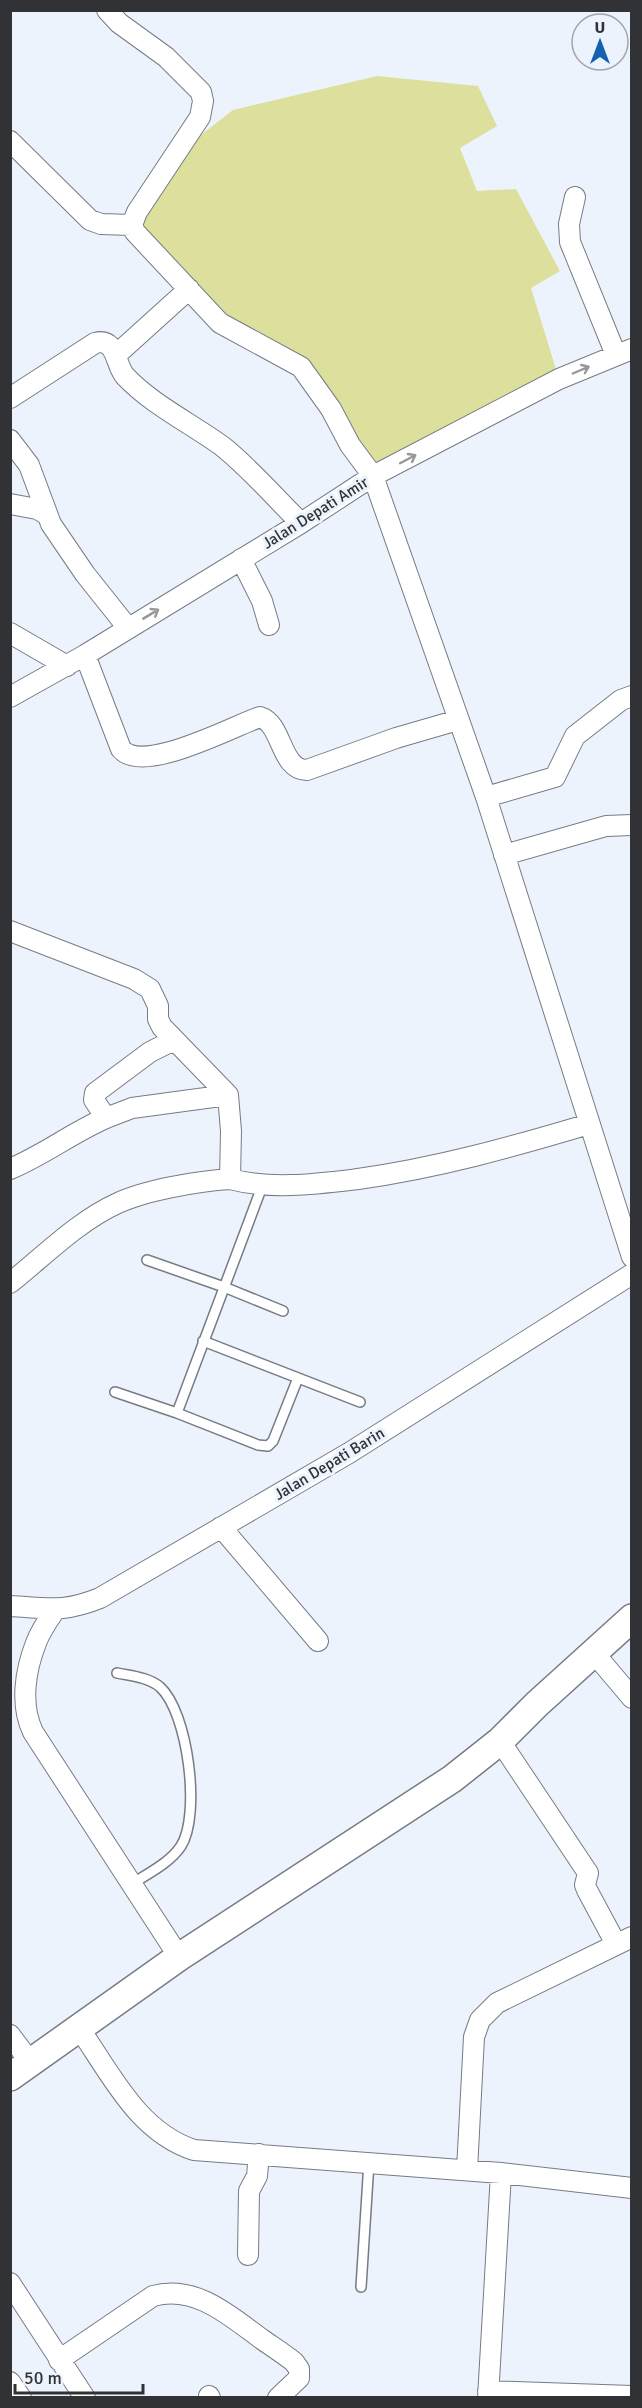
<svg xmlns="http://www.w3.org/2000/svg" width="642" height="2408" viewBox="0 0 642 2408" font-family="Signika,sans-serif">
<rect width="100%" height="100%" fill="#edf3fd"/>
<!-- green -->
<path fill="#dce09c" d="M377,76L478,86L497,126L460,148L477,191L516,189L560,271L531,288L559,379L381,473L305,372L220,322L137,231L175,155L233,110Z"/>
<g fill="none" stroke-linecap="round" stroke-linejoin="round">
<defs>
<path id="lane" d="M147,1260L224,1287L283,1311
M203,1341L360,1402
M115,1392L177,1413L258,1445L268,1446L273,1441L298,1378
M177,1413L263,1184
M117,1673C131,1676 148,1677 160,1687C188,1712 201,1815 181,1846C170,1863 147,1874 130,1885
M361,2287L369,2162"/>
<path id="street" d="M107,10L119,23L166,57L201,92L203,101L200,117L137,212L132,225L135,232L220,323L301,367L331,409L350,445L373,476L486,797L632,1257
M10,141L90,220L101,224L132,225
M575,197L569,224L570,242L616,355
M116,355L189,289
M10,398L95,343C117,337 115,365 125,376C151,404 192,424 222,446C249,467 276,499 301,523
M10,440L29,465L51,524L85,574L128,628
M10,504L37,509L46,514
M241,559L262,601L269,625
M10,633L67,666
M85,655L121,749C143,775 233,726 260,717C283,724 280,770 307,770L396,738L458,720
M10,697L85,655L301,523L373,476L559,379L632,349
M486,797L555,777L575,736L621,700L632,696
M504,855L606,826L632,825
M10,931L134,979L150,989L158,1006V1019L162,1027L228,1095L231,1131L230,1179C199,1181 146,1190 118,1203C78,1221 44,1256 10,1283
M106,1118L132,1108L228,1095
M10,1169C44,1155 73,1132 106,1118L94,1100L95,1093L150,1052L174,1040
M230,1179C271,1190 316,1184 358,1179C437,1168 512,1147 589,1124
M221,1527L318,1641
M10,1606C48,1608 63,1613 100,1598L349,1453L632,1274
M55,1610C48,1620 40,1632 36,1643C25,1671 20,1705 33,1732L179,1957
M594,1653L632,1698
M500,1741L588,1873L585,1885L587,1890L616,1944
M79,2028C111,2074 138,2132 194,2150L501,2173L632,2188
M10,2035L31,2063
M467,2170L474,2037L480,2020L497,2003L632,1937
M248,2255L249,2191L257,2176L259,2154
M10,2283L85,2398
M59,2360L153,2296C196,2284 231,2317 263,2340C273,2347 284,2354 294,2362L299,2369V2378L278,2398
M10,2382L21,2398
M488,2391L632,2396
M209,2396L210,2398
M488,2398L501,2173"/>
<path id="secondary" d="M10,2077L179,1957L452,1779L500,1741L537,1704L632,1618"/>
</defs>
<!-- lane casing -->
<use href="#lane" stroke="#777b84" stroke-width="12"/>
<!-- street casing -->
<use href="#street" stroke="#777b84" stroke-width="22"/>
<!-- secondary casing -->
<use href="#secondary" stroke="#777b84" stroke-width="30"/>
<!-- lane -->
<use href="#lane" stroke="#fff" stroke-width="9"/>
<!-- street -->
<use href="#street" stroke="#fff" stroke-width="20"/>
<!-- secondary -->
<use href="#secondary" stroke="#fff" stroke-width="27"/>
</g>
<!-- one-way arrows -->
<defs><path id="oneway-shaft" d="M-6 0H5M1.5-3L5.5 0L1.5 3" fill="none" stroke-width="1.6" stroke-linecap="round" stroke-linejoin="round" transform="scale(1.5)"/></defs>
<g stroke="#98989a">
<use href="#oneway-shaft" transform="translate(581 370) rotate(-23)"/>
<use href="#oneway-shaft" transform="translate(408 459) rotate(-28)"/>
<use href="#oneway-shaft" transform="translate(151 614) rotate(-31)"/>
</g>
<g text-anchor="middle" stroke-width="6" stroke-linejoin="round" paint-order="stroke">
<!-- street labels -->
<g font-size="16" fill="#303236" stroke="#edf3fd">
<text transform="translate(315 512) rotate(-32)" y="6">Jalan Depati Amir</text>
<text transform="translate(329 1463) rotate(-31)" y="6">Jalan Depati Barin</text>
</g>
</g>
<!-- border -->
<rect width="642" height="2408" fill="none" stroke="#303236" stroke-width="24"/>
<!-- north arrow -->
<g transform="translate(600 42)"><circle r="28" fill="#edf3fd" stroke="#a1a6ad" stroke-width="1.5"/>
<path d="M0-4.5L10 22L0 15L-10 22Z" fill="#1461b0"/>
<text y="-9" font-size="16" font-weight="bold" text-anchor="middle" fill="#303236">U</text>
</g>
<!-- scale -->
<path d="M15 2384v9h128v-9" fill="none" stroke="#303236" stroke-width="3"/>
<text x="24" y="2384" font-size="18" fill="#303236" stroke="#edf3fd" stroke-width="4.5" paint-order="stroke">50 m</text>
</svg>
